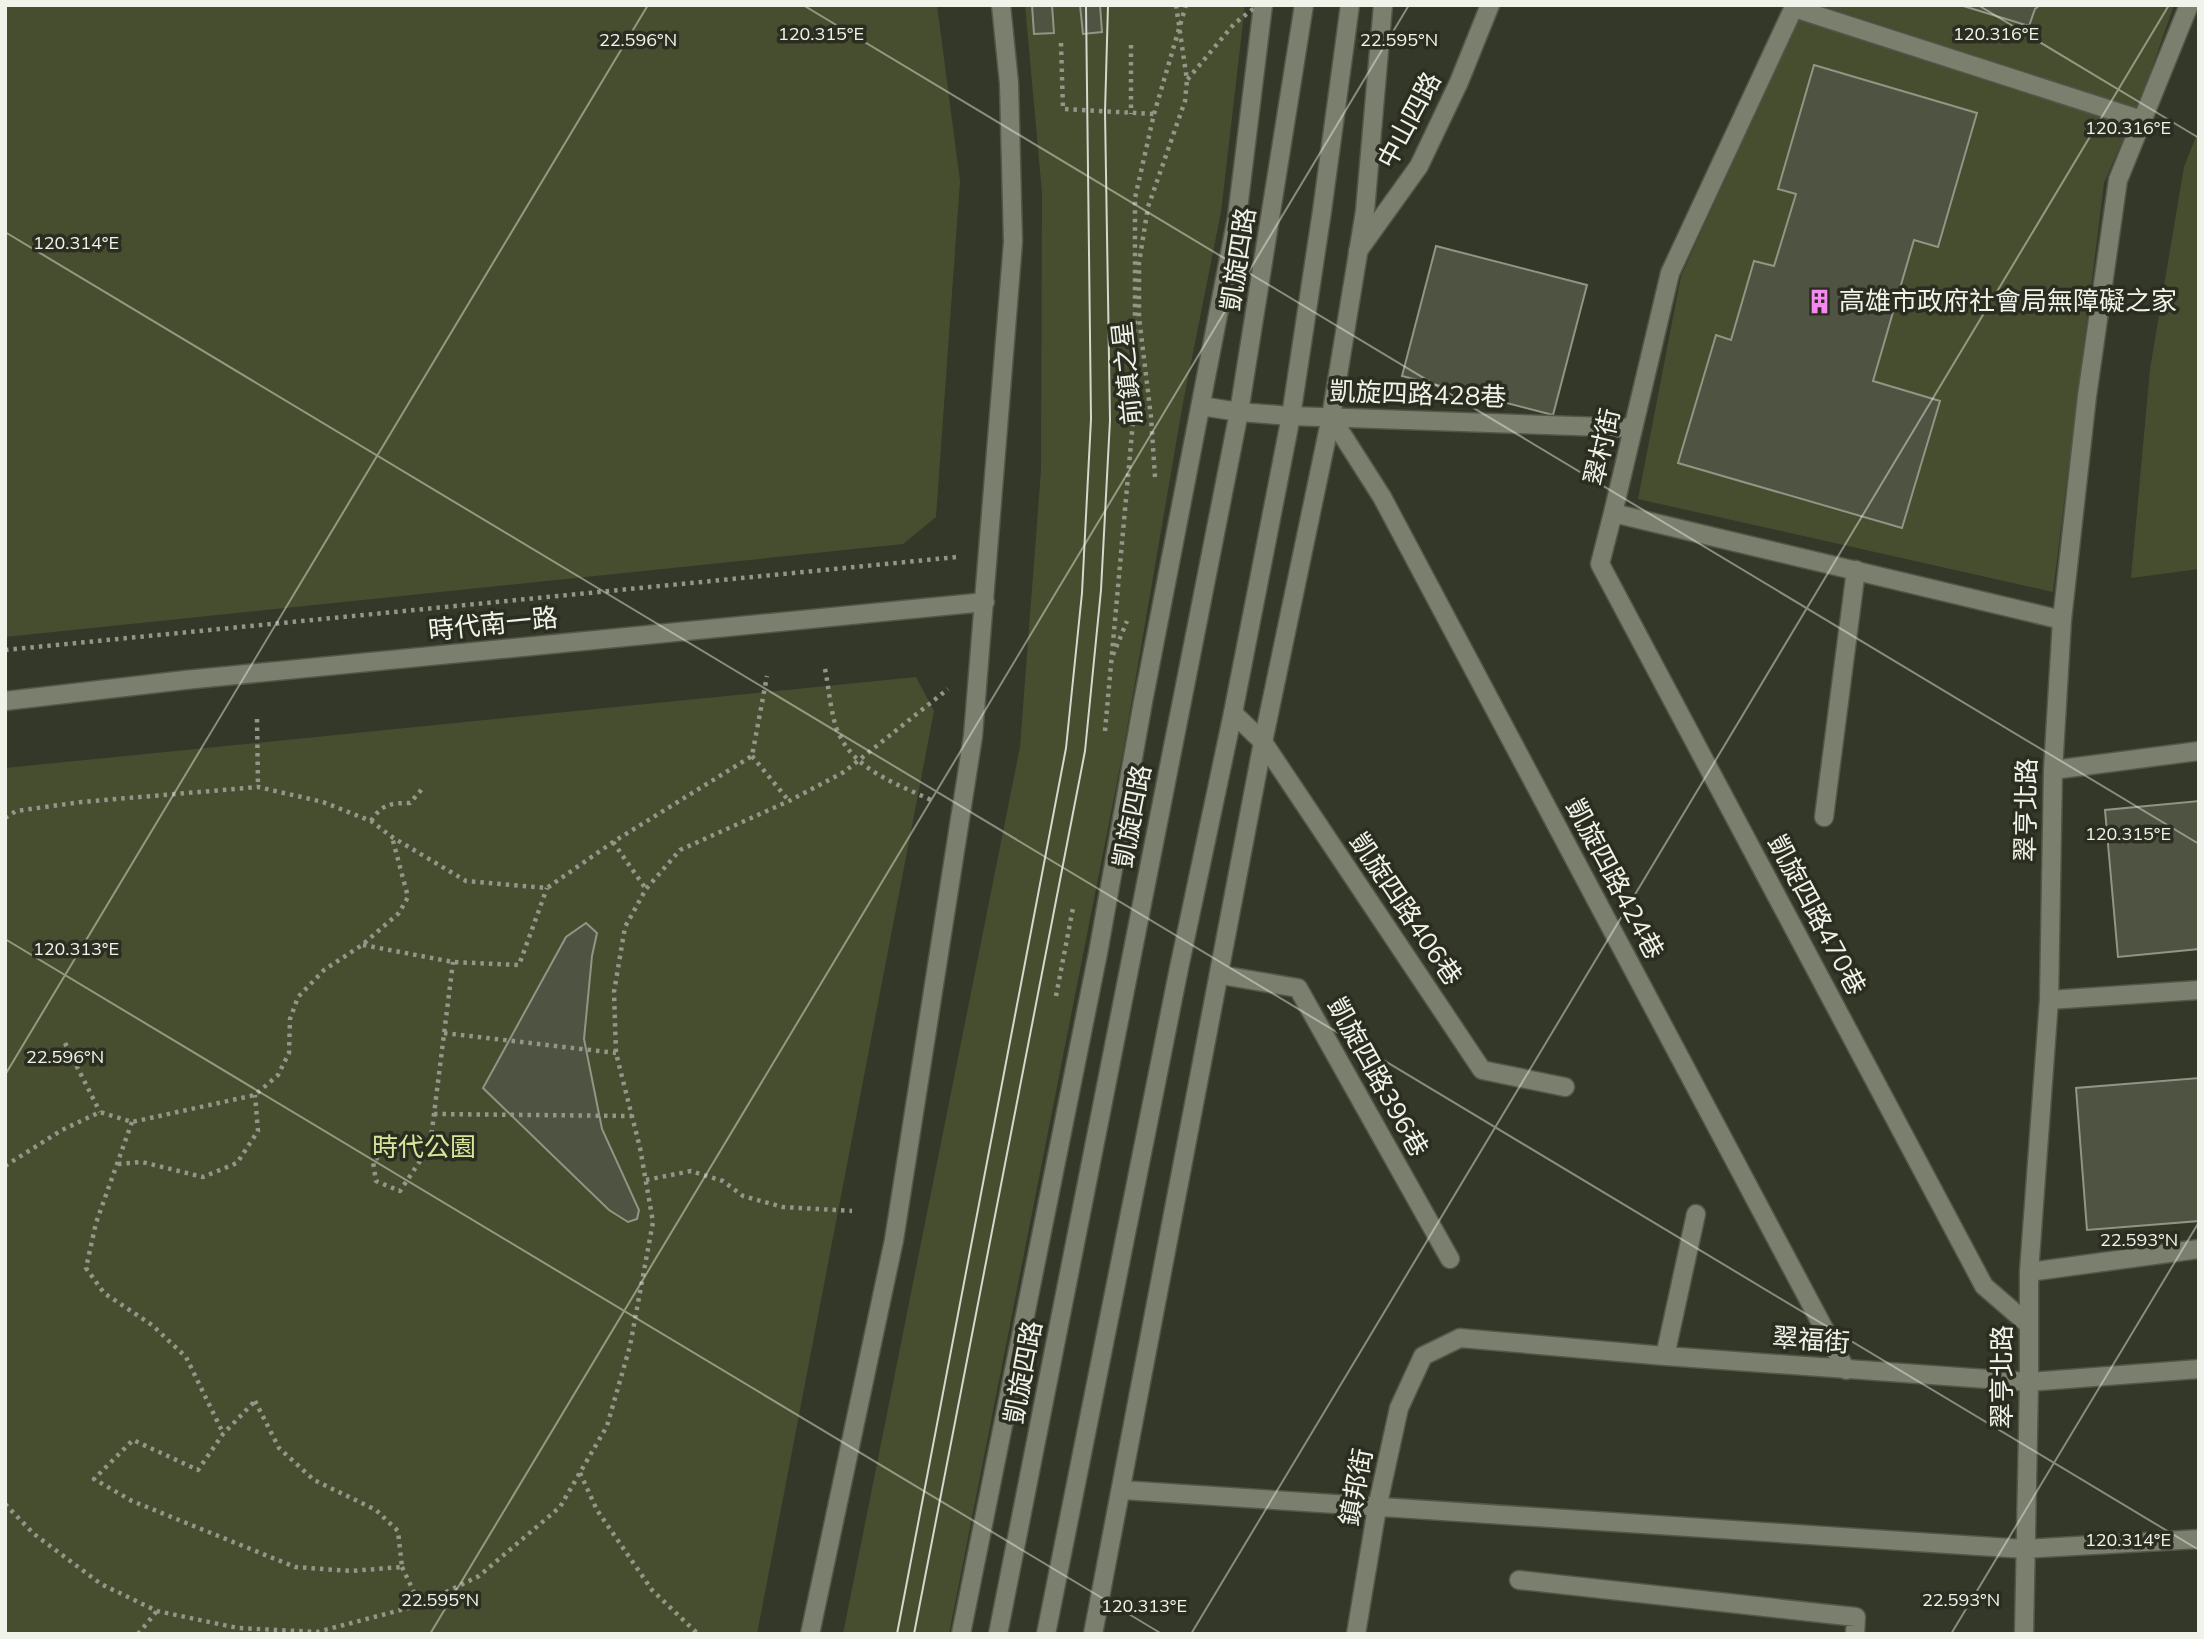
<svg xmlns="http://www.w3.org/2000/svg" width="2204" height="1639" viewBox="0 0 2204 1639" font-family="Mulish,'Noto Sans TC',sans-serif">
<rect width="100%" height="100%" fill="#343828"/>
<!-- green -->
<path fill="#474e2f" d="M5,5H937L960,181L936,517L903,544L5,637Z
M1025,5H1245L1221,212L1183,403L1123,752L949,1634H843L1020,747L1041,470L1042,193Z
M1819,5H2174L2138,108Z
M1799,17L2130,124L2104,183L2053,592L1638,499L1681,276Z
M2199,129V569L2131,578L2150,369L2184,167Z
M916,677L934,711L757,1634H5V768Z"/>
<!-- building -->
<path fill="#4e5342" stroke="#919684" stroke-width="2" d="M1032,5H1052L1054,33L1034,34Z
M1080,5H1100L1102,32L1083,34Z
M1960,5H2040L2035,9L2029,26Z
M1814,65L1977,113L1938,247L1914,240L1873,381L1940,401L1902,528L1678,463L1716,335L1731,340L1754,261L1774,266L1796,194L1778,189Z
M1436,246L1587,285L1553,415L1402,376Z
M2199,801V949L2118,957L2105,810Z
M586,923L597,933L592,956L584,1039L602,1129L639,1210L637,1219L628,1222L609,1210L483,1088L566,937Z
M2199,1078V1221L2087,1230L2076,1088Z"/>
<g fill="none" stroke-linecap="round" stroke-linejoin="round">
<defs>
<path id="lane" d="M1794,8L2142,120
M1201,406L1239,412L1291,416L1633,428
M1233,713L1263,742L1482,1070L1565,1087
M1824,817L1856,570
M1221,975L1298,988L1450,1259"/>
<path id="street" d="M1795,5L1670,273L1613,513L2062,620
M1358,251L1419,166L1459,82L1490,5
M1331,417L1382,497L1846,1370
M1613,513L1600,564L1984,1286L2028,1324
M5,701L185,680L985,602
M2053,770L2199,751
M2049,1000L2199,990
M2029,1272L2199,1249
M1665,1356L1696,1214
M1122,1490L2025,1549L2199,1539
M1519,1580L1856,1617L1855,1634
M810,1634L894,1240L973,736L1013,242L1009,83L1001,5
M1356,1634L1377,1508L1399,1408L1423,1356L1460,1338L1665,1356L2029,1382L2199,1369
M2024,1634L2029,1382V1272L2049,1000L2053,770L2062,620L2087,396L2118,180L2189,5"/>
<path id="secondary" d="M961,1634L1098,953L1143,702L1237,217L1263,5
M998,1634L1239,412L1304,5
M1046,1634L1179,968L1233,713L1291,416L1322,211L1350,5
M1093,1634L1263,742L1331,417L1365,211L1383,5"/>
</defs>
<!-- lane casing -->
<use href="#lane" stroke="#535649" stroke-width="21"/>
<!-- street casing -->
<use href="#street" stroke="#535649" stroke-width="21"/>
<!-- secondary casing -->
<use href="#secondary" stroke="#535649" stroke-width="21"/>
<!-- path -->
<path stroke="#939689" stroke-width="4.5" stroke-dasharray="3.5 5" stroke-linecap="butt" d="M1061,43L1063,109L1154,114
M1131,45V114
M1155,477L1151,417L1139,317V263L1148,207L1185,101L1187,80
M5,650L957,557
M1113,655L1127,621
M825,669C829,688 831,718 839,734C855,770 897,784 931,800
M257,719L258,787
M1105,731L1135,399V198L1154,114L1186,5
M752,756L789,801
M5,818L16,811L81,802L258,787L323,802L371,821L392,837L466,881L547,888L613,842L752,756L767,676
M371,821C382,804 391,803 410,803L422,789
M613,842L646,889
M363,945L453,962L519,965L547,888
M1056,996L1073,908
M444,1033L616,1053
M65,1043L100,1112
M434,1114L632,1116
M132,1122L96,1223L86,1268L104,1293L152,1325L186,1357L223,1433
M384,1151L373,1162L376,1181L400,1191L430,1146L453,962
M118,1164L142,1162L203,1177L237,1163L258,1131L255,1095
M5,1166L62,1130L100,1112L132,1122L255,1095L278,1075L289,1053L290,1019L298,997L324,970L362,945L399,913L408,897L392,837
M646,1180L691,1171L723,1181L743,1196L783,1207L852,1211
M255,1401L279,1448L314,1480L376,1510L398,1531L402,1567L351,1571L295,1567L132,1501L94,1479L133,1440L198,1470L223,1434Z
M580,1473L597,1510L652,1590L698,1634
M5,1504L34,1534L101,1584L157,1611L238,1628L317,1632L420,1605L479,1576L560,1507L607,1426L630,1346L653,1222L640,1148L616,1053L614,992L625,927L646,889L680,850L789,801L844,772L948,689
M402,1567L420,1605
M138,1634L157,1611"/>
<!-- lane -->
<use href="#lane" stroke="#7b7f6e" stroke-width="18"/>
<!-- street -->
<use href="#street" stroke="#7b7f6e" stroke-width="18"/>
<!-- secondary -->
<use href="#secondary" stroke="#7b7f6e" stroke-width="18"/>
<!-- tram -->
<path stroke="#d4d8cd" stroke-width="2" d="M897,1634L1066,748L1082,593L1091,419L1086,5
M914,1634L1085,751L1101,590L1110,420L1105,112L1108,5"/>
<!-- path-bridge -->
<path stroke="#939689" stroke-width="4.5" stroke-dasharray="3.5 5" stroke-linecap="butt" d="M1176,5L1187,80L1234,24L1258,5"/>
</g>
<!-- ticks -->
<path fill="none" stroke="#f0f3e9" stroke-width="2" stroke-opacity="0.45" d="M803,5L2199,844M1978,5L2199,138M5,232L2199,1550M5,939L1162,1634M5,1075L648,5M430,1634L1409,5M1191,1634L2169,5M1951,1634L2199,1222"/>
<!-- icons -->
<defs>
<symbol id="building-bare" viewBox="-9 -9 18 18"><path d="M-4-6H4V6H1V3H-1V6H-4ZM-2.5-4.3h1.7v1.8h-1.7ZM.8-4.3h1.7v1.8H.8ZM-2.5-1h1.7V.8h-1.7ZM.8-1h1.7V.8H.8Z" fill="#f589ef" stroke="#2a2d1f" stroke-width="2.5" paint-order="stroke"/></symbol>
</defs>
<g fill-rule="evenodd">
<use href="#building-bare" x="1802" y="284" width="35" height="35"/>
</g>
<g text-anchor="middle" stroke-width="7" stroke-linejoin="round" paint-order="stroke">
<!-- street labels -->
<g font-size="26" fill="#f0f3e9" stroke="#2a2d1f">
<text transform="translate(1409 120) rotate(-62)" y="9">中山四路</text>
<text transform="translate(1238 259) rotate(-81)" y="9">凱旋四路</text>
<text transform="translate(1127 373) rotate(-96)" y="9">前鎮之星</text>
<text transform="translate(1418 394) rotate(2)" y="9">凱旋四路428巷</text>
<text transform="translate(1602 447) rotate(-77)" y="9">翠村街</text>
<text transform="translate(493 624) rotate(-6)" y="9">時代南一路</text>
<text transform="translate(2026 810) rotate(-89)" y="9">翠亨北路</text>
<text transform="translate(1132 816) rotate(-79)" y="9">凱旋四路</text>
<text transform="translate(1615 879) rotate(62)" y="9">凱旋四路424巷</text>
<text transform="translate(1406 909) rotate(56)" y="9">凱旋四路406巷</text>
<text transform="translate(1817 915) rotate(62)" y="9">凱旋四路470巷</text>
<text transform="translate(1378 1077) rotate(61)" y="9">凱旋四路396巷</text>
<text transform="translate(1811 1340) rotate(4)" y="9">翠福街</text>
<text transform="translate(1023 1372) rotate(-79)" y="9">凱旋四路</text>
<text transform="translate(2002 1377) rotate(-90)" y="9">翠亨北路</text>
<text transform="translate(1356 1487) rotate(-79)" y="9">鎮邦街</text>
</g>
<!-- poi labels -->
<g font-size="26" fill="#f0f3e9" stroke="#2a2d1f" text-anchor="start">
<text x="1839" y="310">高雄市政府社會局無障礙之家</text>
</g>
<!-- park labels -->
<g font-size="26" fill="#d4e699" stroke="#2a2d1f">
<text x="424" y="1156">時代公園</text>
</g>
</g>
<g font-size="18" text-anchor="middle" fill="#f0f3e9" stroke="#2a2d1f" stroke-width="7" stroke-linejoin="round" paint-order="stroke">
<text x="1996" y="40">120.316°E</text>
<text x="821" y="40">120.315°E</text>
<text x="1399" y="46">22.595°N</text>
<text x="638" y="46">22.596°N</text>
<text x="2128" y="134">120.316°E</text>
<text x="76" y="249">120.314°E</text>
<text x="2128" y="840">120.315°E</text>
<text x="76" y="955">120.313°E</text>
<text x="65" y="1063">22.596°N</text>
<text x="2139" y="1246">22.593°N</text>
<text x="2128" y="1546">120.314°E</text>
<text x="440" y="1606">22.595°N</text>
<text x="1961" y="1606">22.593°N</text>
<text x="1144" y="1612">120.313°E</text>
</g>
<!-- border -->
<rect width="2204" height="1639" fill="none" stroke="#f0f3e9" stroke-width="14"/>
</svg>
